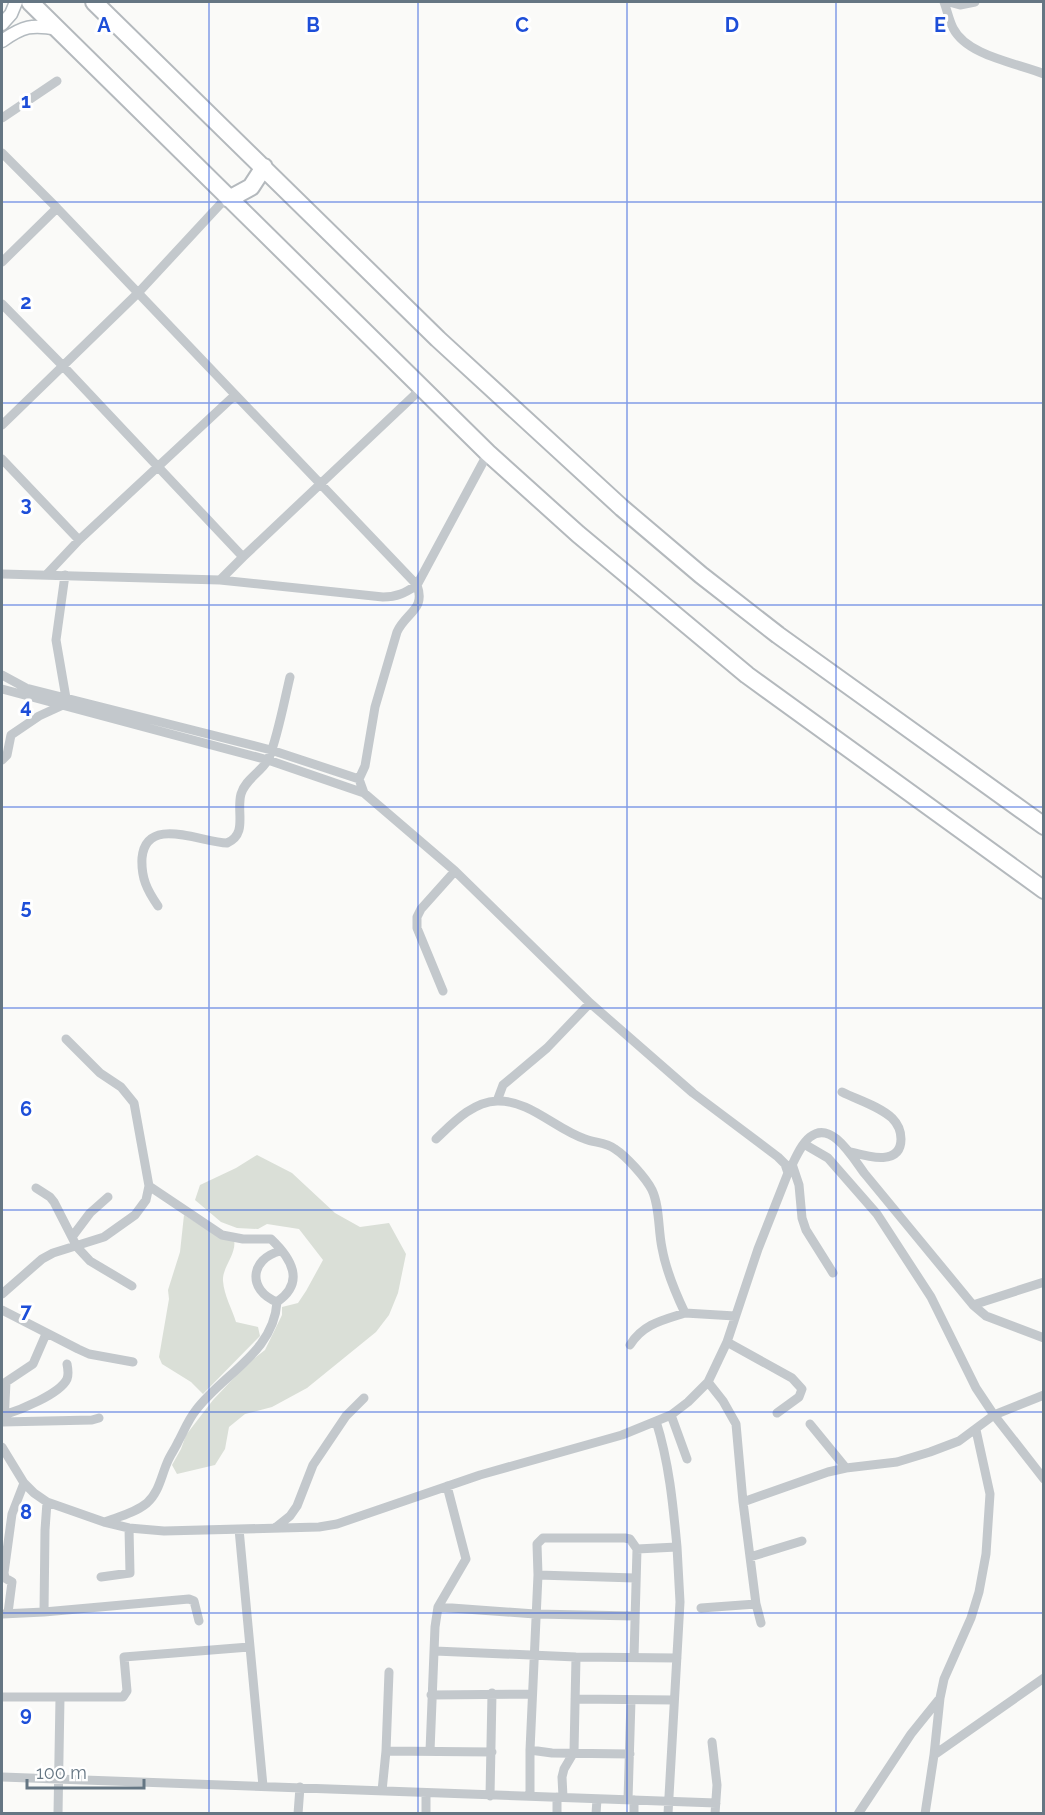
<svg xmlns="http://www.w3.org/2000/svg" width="1045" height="1815" viewBox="0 0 1045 1815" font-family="Raleway,sans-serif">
<rect width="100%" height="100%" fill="#fafaf8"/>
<!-- green -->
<path fill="#dadfd7" d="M257,1155L292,1173L335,1213L360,1227L389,1223L406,1254L398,1293L389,1315L376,1332L307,1388L272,1407L245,1414L229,1427L225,1449L215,1465L177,1474L172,1465L181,1449L186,1435L213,1400L247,1364L265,1350L282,1315V1307L298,1303L306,1291L323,1260L299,1229L267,1224L258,1229L237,1228L221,1222L195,1200L200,1185L236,1168Z
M184,1215L215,1234L234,1240C237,1254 222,1267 223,1281C224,1295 232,1309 236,1322L258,1327L260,1336L203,1394L191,1382L162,1364L159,1357L169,1299L168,1290L180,1252Z"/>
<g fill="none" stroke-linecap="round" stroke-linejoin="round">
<defs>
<path id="secondary" d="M2,24L11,14L16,2
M2,41C23,26 32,24 58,29"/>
<path id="highway" d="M30,2L488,453L578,534L747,675L1044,890
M94,2L438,339L622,508L701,575L778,635L1044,826
M229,199L251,187L264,167"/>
</defs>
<!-- secondary casing -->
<use href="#secondary" stroke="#b3babf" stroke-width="15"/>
<!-- highway casing -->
<use href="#highway" stroke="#b4b9bd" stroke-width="20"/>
<!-- street -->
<path stroke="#c3c8cc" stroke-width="9" d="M944,2C947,10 949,20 953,28C967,56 1017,63 1044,74
M949,2L960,5L975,2
M2,118L57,81
M2,153L57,208L417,585L488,453
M2,262L57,208
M2,304L63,366L243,557L422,388
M2,425L138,293L227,197
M2,459L79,540L235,395
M2,574L220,580L383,597C397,597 405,593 417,585C426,610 406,612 397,632L375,707L365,766L359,779L364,793
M47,574L79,540
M65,575L56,640L66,698
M220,580L243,557
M2,675L26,688L271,750L359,779
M2,689L268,760L364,793L455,871L590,1003L693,1093L778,1157L785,1164L788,1173L758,1249L727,1342L708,1382L688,1402L671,1415L622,1435L480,1475L337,1524L319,1527L164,1531L129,1528L104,1522L47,1502L34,1493L24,1483L2,1447
M2,760L7,755L11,735L39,716L63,705
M158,906C147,890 141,878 142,858C146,815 200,842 227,843C248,834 236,812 241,794C245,779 263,771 269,758C278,735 284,702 290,677
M443,991L417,928V917L421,909L455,871
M842,1092C858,1100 879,1106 892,1118C898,1124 901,1131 901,1139C901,1167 866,1156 851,1152
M497,1101L503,1085L547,1048L590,1003
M436,1139C453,1123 472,1102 497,1101C530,1100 555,1129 585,1139C595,1143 606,1142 615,1149C626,1156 646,1178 652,1190C660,1207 658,1230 662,1248C666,1271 675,1292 685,1313L735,1316
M792,1164L799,1185L802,1218L806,1230L833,1273
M788,1173C794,1162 800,1145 810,1137C832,1119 854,1160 865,1174L973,1305L986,1316L1044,1338
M149,1186L222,1235L243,1239H271C291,1258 306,1282 277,1302
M36,1188L50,1197L54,1202L77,1247L90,1261L132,1286
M72,1237L90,1213L108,1197
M2,1294L42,1259L53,1253L104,1237L135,1215L146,1200L149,1186L134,1103L121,1087L100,1073L66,1039
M277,1302C247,1290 250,1259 280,1251
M973,1305L1044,1282
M2,1310L78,1349L89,1354L133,1362
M727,1342L792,1378L802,1389L799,1397L777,1413
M630,1345C643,1324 663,1320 685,1313
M708,1382L723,1401L736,1424L743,1502L828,1472L846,1468L897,1462L930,1452L959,1441L994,1415L976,1388L931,1297L877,1214L828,1158L804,1144
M1044,1395L994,1415L1044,1479
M4,1415C20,1410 60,1394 67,1379C69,1374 68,1369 67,1364
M671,1415L687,1459
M656,1421C669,1462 673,1504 677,1547
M2,1422L92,1420L99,1418
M4,1422L6,1382L33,1364L46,1334
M810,1424L846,1468
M743,1502L756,1604L761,1623
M105,1522C118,1517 135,1513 147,1503C159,1492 161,1477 167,1463C170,1455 175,1449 178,1442C184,1431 188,1420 196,1410C223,1374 274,1352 277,1302
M275,1528L290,1516L297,1506L313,1465L346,1416L364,1398
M239,1529L263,1786
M750,1557L802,1541
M538,1575L635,1578
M101,1577L130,1573L129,1528
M438,1607L535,1614L635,1616
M701,1608L756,1604
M44,1612L45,1530L47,1502
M8,1613L12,1582L5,1578L4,1573L12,1514L24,1483
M2,1614L44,1612L189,1599L194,1601L199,1621
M435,1651L576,1657L677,1658
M634,1657L637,1549L677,1547L680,1602L668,1814
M431,1695L532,1694
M2,1697H123L127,1691L124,1657L249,1647
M575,1699L674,1700
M712,1742L717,1785L715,1814
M530,1750L552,1753L630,1754
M386,1751L492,1752
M430,1751L435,1627L438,1607L466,1559L447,1486
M934,1755L1044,1678
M2,1777L716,1803
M382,1791L386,1751L389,1672
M490,1796L492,1693
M530,1796V1750L538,1575L537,1544L543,1538H625L630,1539L637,1549
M563,1797L562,1777L564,1769L574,1752L576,1657
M628,1800L631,1700
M58,1814L60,1698
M298,1814L300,1787
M426,1814V1793
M557,1814V1797
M596,1814L597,1799
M634,1814V1800
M858,1814L911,1734L940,1698
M925,1814L934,1755L940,1698L944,1679L971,1618L979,1592L986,1554L990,1494L976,1430"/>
<!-- secondary -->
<use href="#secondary" stroke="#fff" stroke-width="12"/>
<!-- highway -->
<use href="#highway" stroke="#fff" stroke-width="16"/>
</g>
<!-- grid -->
<path fill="none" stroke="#1d4ed8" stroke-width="1.5" stroke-opacity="0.55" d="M209,2V1814M418,2V1814M627,2V1814M836,2V1814M2,202H1044M2,403H1044M2,605H1044M2,807H1044M2,1008H1044M2,1210H1044M2,1412H1044M2,1613H1044"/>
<g font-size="20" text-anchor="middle" font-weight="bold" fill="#1d4ed8" stroke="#fff" stroke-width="6" stroke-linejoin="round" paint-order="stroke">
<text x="104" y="32">A</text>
<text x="313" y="32">B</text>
<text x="522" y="32">C</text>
<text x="732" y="32">D</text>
<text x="940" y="32">E</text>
<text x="26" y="108">1</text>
<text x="26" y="309">2</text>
<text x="26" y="511">3</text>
<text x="26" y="713">4</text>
<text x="26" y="914">5</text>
<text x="26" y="1116">6</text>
<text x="26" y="1318">7</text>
<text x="26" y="1519">8</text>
<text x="26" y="1721">9</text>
</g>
<!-- border -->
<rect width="1045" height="1815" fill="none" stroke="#657683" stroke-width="6"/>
<!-- scale -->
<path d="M27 1779v9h117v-9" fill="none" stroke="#657683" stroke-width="3"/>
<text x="36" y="1779" font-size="18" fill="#657683" stroke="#ffffff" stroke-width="4.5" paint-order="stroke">100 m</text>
</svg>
